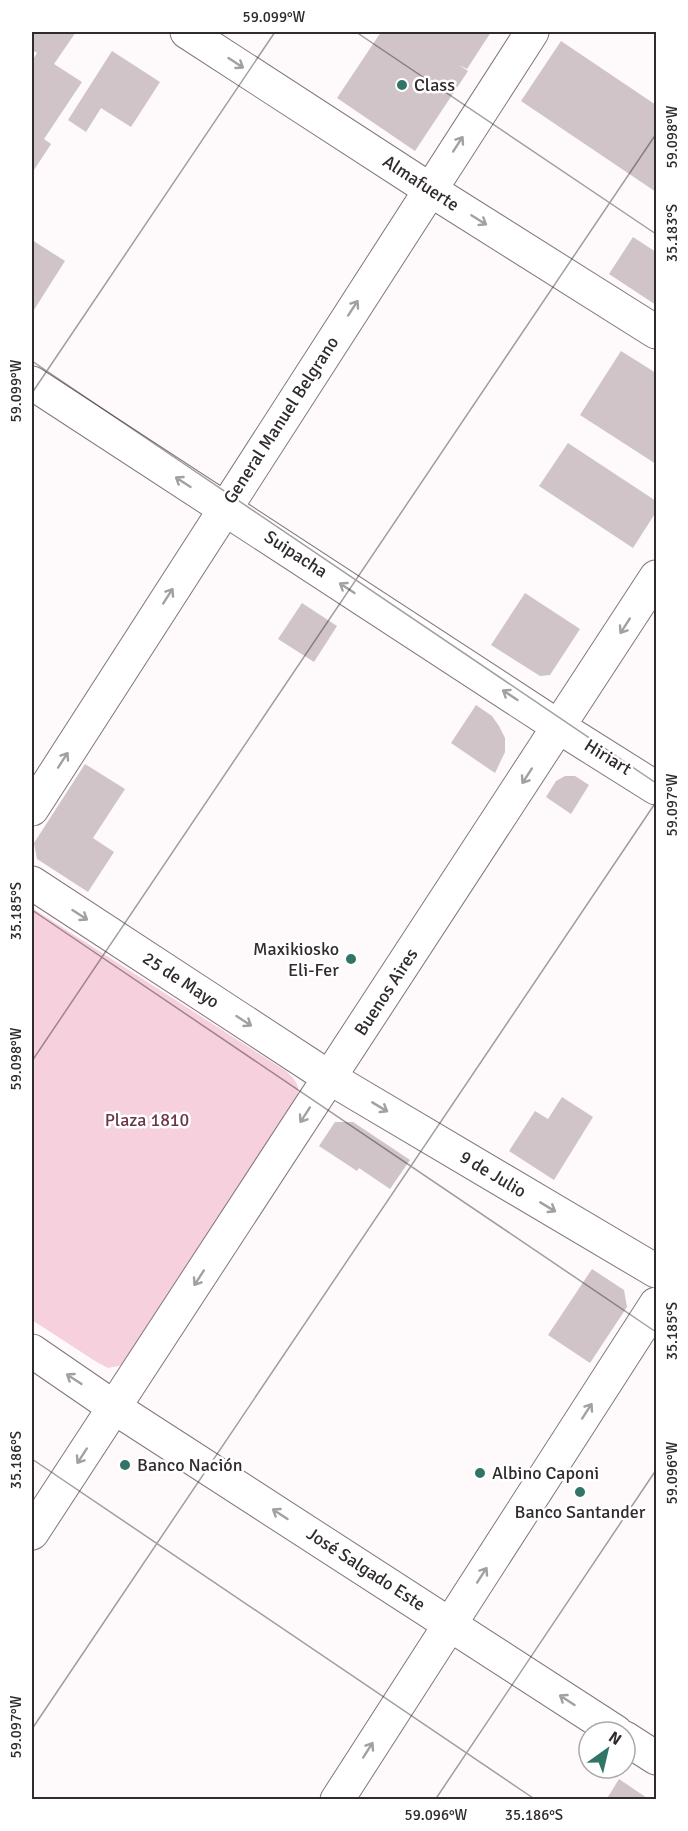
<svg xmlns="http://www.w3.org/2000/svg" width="688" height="1831" viewBox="0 0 688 1831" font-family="Signika,sans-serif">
<rect width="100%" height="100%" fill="#fef9fa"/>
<!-- green -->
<path fill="#f6d0dc" d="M32,908L286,1071C300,1084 300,1088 295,1106L123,1365L108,1368L95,1361L32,1320Z"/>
<!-- building -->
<path fill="#d0c4c8" d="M32,32H76L54,64L82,82L44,139L51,144L32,173V61L37,53L32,50Z
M381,32H491L467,69L459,65L468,71L415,151L337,98Z
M561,41L656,105V192L521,101Z
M112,51L160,82L131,127L101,108L86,132L68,120Z
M633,237L656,252V305L609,274Z
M32,240L65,261L32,313Z
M621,351L656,373V464L580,415Z
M568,443L656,501V512L633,548L539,486Z
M525,593L580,629L550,675L540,676L491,645Z
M302,603L337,626L314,662L278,639Z
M476,705L492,716L499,726L505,738V752L495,773L451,743Z
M85,764L125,789L93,838L114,852L88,892L37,859L34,843Z
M565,776H575L589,785L571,814L546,797L556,781Z
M562,1097L593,1117L554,1180L509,1151L535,1111L548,1119Z
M335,1122H353L410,1160L390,1189L359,1168L357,1171L319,1146Z
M592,1269L624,1290L627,1307L590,1363L548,1335Z
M619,1779L650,1800H606Z"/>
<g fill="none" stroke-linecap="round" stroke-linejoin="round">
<defs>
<path id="minor" d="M187,32L429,189L656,332
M32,383L559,727L656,788
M32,809L532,32
M32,883L330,1078L656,1271
M32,1351L115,1408L616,1732
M32,1533L656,577
M625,1738L656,1758
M337,1800L656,1304"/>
</defs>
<!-- minor casing -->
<use href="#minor" stroke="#82777b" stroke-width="35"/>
<!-- minor -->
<use href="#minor" stroke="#fff" stroke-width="33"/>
</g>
<!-- one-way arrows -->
<defs><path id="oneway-shaft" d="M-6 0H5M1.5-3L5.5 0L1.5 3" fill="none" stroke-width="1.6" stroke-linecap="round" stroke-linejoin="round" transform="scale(1.5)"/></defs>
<g stroke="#a2a0a0">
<use href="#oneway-shaft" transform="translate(236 63) rotate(33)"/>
<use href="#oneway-shaft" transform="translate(458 144) rotate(-57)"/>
<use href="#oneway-shaft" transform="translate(479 220) rotate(32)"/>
<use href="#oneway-shaft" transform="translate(353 308) rotate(-57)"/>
<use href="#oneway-shaft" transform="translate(183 482) rotate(-147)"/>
<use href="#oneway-shaft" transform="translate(347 588) rotate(-147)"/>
<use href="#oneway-shaft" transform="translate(168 596) rotate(-57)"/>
<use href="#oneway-shaft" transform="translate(625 626) rotate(123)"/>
<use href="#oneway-shaft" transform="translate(510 695) rotate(-147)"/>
<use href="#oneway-shaft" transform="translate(63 760) rotate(-57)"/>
<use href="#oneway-shaft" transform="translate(527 776) rotate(123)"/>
<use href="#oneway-shaft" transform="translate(80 915) rotate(33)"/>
<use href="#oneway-shaft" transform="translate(244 1021) rotate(33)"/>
<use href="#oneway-shaft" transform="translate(380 1107) rotate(31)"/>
<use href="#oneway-shaft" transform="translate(305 1115) rotate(123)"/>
<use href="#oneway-shaft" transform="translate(548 1207) rotate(31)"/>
<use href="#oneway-shaft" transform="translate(199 1278) rotate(123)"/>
<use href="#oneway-shaft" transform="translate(74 1379) rotate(-147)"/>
<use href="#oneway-shaft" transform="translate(587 1411) rotate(-57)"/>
<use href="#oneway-shaft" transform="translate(82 1456) rotate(123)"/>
<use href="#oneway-shaft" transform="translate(280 1514) rotate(-147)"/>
<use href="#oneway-shaft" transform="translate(482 1575) rotate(-57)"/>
<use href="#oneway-shaft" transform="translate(567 1700) rotate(-147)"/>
<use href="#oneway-shaft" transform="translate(368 1750) rotate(-57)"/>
</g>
<!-- ticks -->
<path fill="none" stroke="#302b2d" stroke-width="1.5" stroke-opacity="0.45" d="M356,32L656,234M32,361L656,783M32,393L275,32M32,910L656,1332M32,1061L656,134M32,1459L536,1800M32,1729L656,802M435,1800L656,1470"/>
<!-- markers -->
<g fill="#317568" stroke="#fff" stroke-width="2">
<circle cx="402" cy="85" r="6"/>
<circle cx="351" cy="959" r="6"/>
<circle cx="125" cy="1465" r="6"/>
<circle cx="480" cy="1473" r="6"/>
<circle cx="580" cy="1492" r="6"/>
</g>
<g text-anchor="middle" stroke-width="5" stroke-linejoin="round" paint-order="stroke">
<!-- poi labels -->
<g font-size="18" fill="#302b2d" stroke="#fff" text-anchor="start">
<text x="414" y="91">Class</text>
<text x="339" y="955" text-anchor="end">Maxikiosko<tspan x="339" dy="21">Eli-Fer</tspan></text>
<text x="137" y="1471">Banco Nación</text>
<text x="492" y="1479">Albino Caponi</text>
<text x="580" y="1518" text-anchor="middle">Banco Santander</text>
</g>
<!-- street labels -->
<g font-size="18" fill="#302b2d" stroke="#fff">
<text transform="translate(421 183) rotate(33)" y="6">Almafuerte</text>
<text transform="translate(281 420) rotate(-57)" y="6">General Manuel Belgrano</text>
<text transform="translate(296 554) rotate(33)" y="6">Suipacha</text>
<text transform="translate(608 757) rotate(32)" y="6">Hiriart</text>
<text transform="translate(181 980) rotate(33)" y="6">25 de Mayo</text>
<text transform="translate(386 992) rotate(-57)" y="6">Buenos Aires</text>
<text transform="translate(493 1174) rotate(31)" y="6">9 de Julio</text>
<text transform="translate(366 1569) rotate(33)" y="6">José Salgado Este</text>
</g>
<!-- park labels -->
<g font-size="18" fill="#6b364a" stroke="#fff">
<text x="147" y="1126">Plaza 1810</text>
</g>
</g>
<!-- border -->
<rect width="688" height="1831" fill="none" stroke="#ffffff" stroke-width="66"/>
<!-- north arrow -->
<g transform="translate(607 1750) rotate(34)"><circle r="28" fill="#ffffff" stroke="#acaaab" stroke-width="1.5"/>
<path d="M0-4.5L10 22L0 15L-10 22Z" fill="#317568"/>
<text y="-9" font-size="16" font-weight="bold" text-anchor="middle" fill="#302b2d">N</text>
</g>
<rect x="33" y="33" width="622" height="1765" fill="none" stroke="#302b2d" stroke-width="2"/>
<g font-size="15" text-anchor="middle" fill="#302b2d">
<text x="274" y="22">59.099°W</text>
<text transform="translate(672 137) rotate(-90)" y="5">59.098°W</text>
<text transform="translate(672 233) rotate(-90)" y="5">35.183°S</text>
<text transform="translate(16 391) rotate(-90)" y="5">59.099°W</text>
<text transform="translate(672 805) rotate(-90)" y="5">59.097°W</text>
<text transform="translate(16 911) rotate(-90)" y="5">35.185°S</text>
<text transform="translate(16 1059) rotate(-90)" y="5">59.098°W</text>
<text transform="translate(672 1331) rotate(-90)" y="5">35.185°S</text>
<text transform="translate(16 1460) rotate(-90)" y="5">35.186°S</text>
<text transform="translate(672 1473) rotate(-90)" y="5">59.096°W</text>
<text transform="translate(16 1727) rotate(-90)" y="5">59.097°W</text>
<text x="436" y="1820">59.096°W</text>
<text x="534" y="1820">35.186°S</text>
</g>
</svg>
